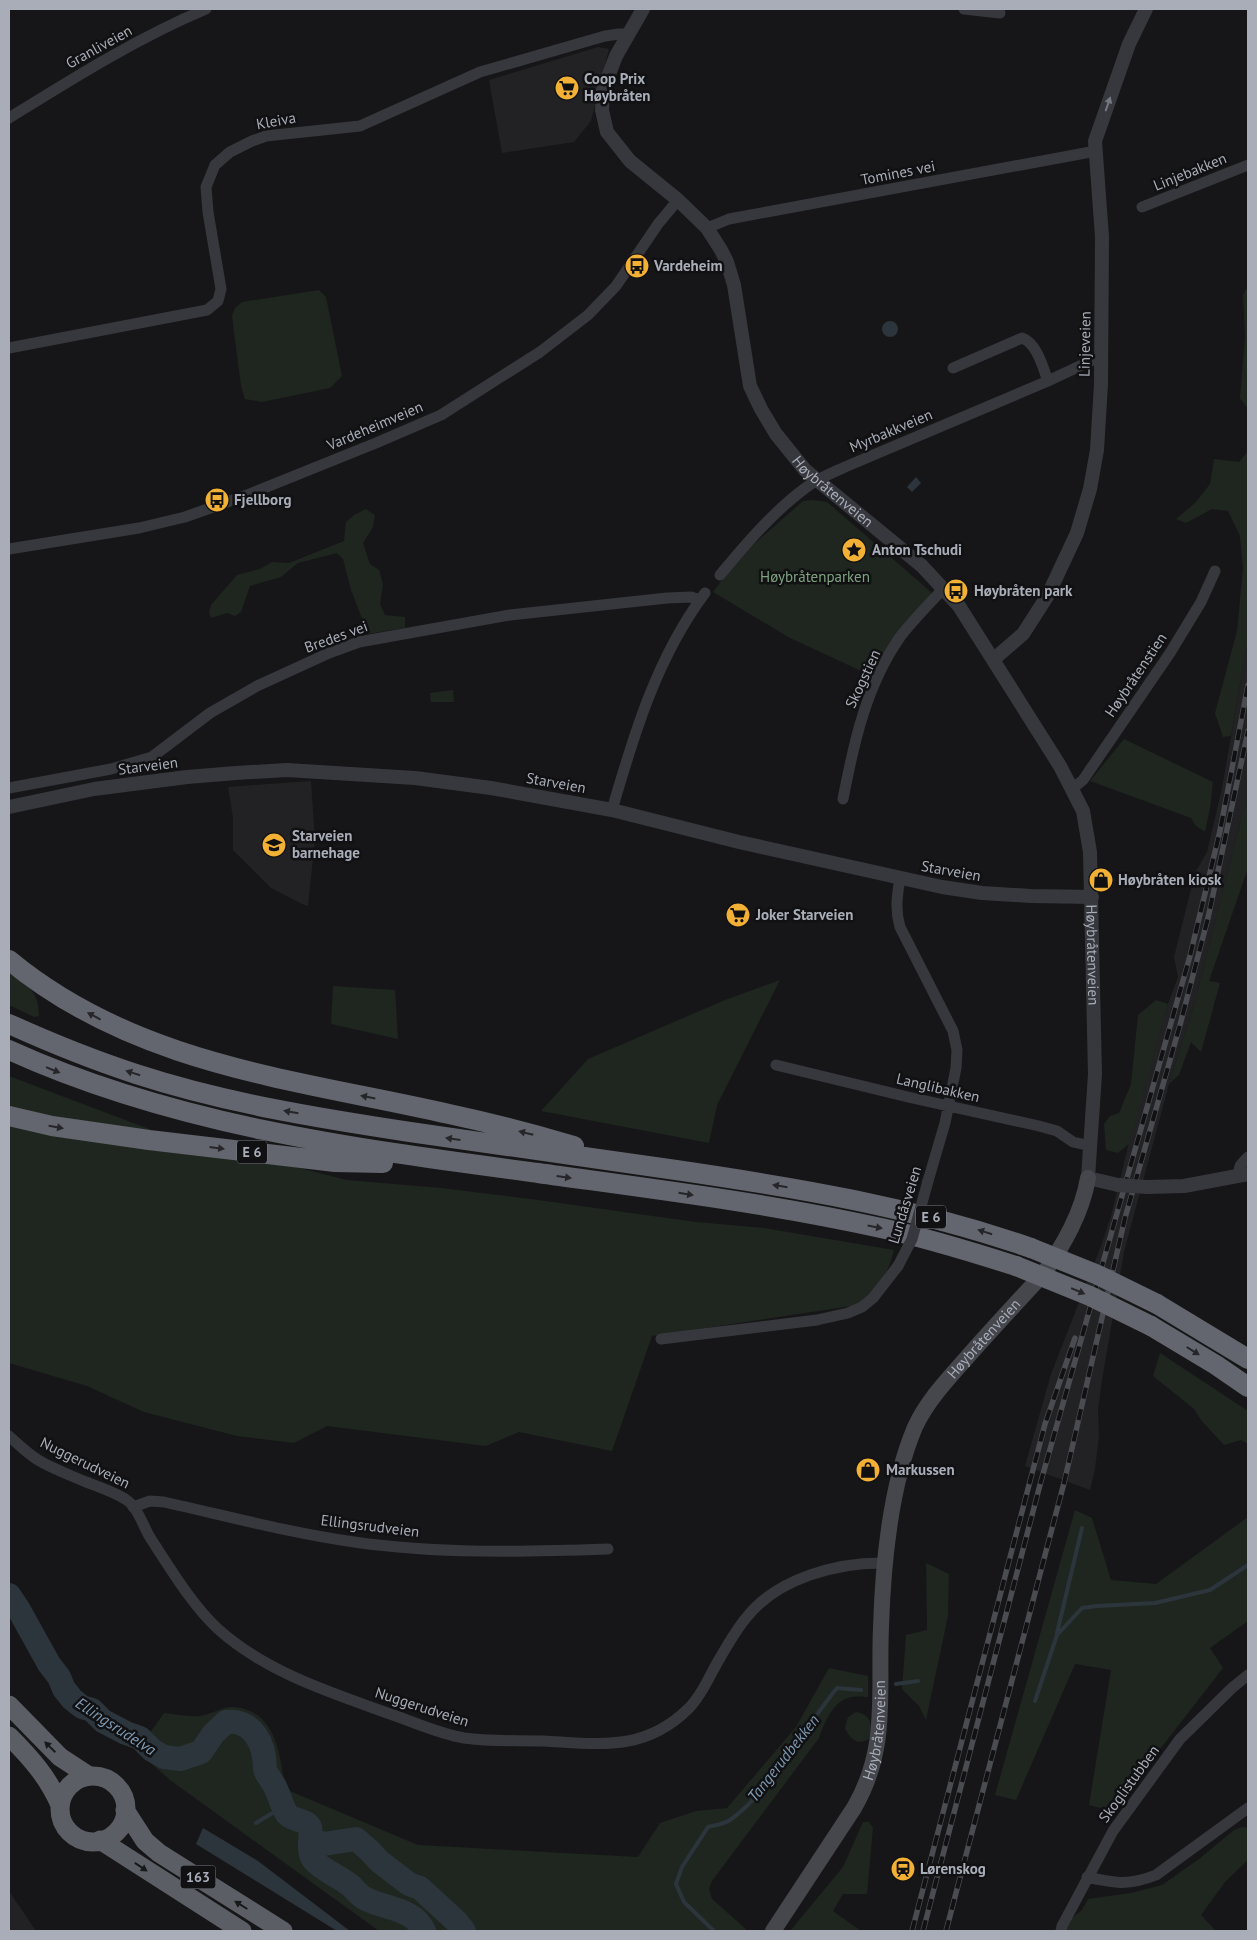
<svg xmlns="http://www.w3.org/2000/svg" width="1257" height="1940" viewBox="0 0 1257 1940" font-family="'PT Sans',sans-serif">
<rect width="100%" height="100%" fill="#161618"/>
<!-- built -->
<path fill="#222225" d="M598,47L609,49L591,121L574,142L502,153L489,80Z
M1248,640V791L1195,1001L1169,1084L1124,1252L1102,1380L1098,1409L1099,1436L1095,1469L1090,1490L1025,1466L1051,1374L1101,1246L1111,1216L1133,1126L1168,1004L1178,977L1174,957L1195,873L1207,852L1222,788Z
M311,781L315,840L308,906L302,904L271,888L233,850V818L228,787Z
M9,1891L36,1931H9Z"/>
<!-- green -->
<path fill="#1e261f" d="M1246,289H1248V409L1240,398L1245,336L1243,295Z
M319,290L326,297L342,376L330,388L262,402L245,399L241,386L232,316L235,308L242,302Z
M1248,451V640L1231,736L1223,737L1215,713L1237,631L1243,568L1240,536L1228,511L1212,509L1186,523L1176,519L1195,503L1210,484L1214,459L1239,462Z
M813,500L827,502L931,592V596L884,655L872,676L790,638L713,592L729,571L755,543L803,501Z
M366,509L375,515L373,527L363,543L370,564L379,570L383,584L380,604L385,615L405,617V628L368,634L351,590L343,559L337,553L298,563L281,577L250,586L241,612L235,616L227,613L211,618L209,613L211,605L237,575L260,569L272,562L289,563L344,541L346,522L354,515Z
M453,690L454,702H431L430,693Z
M1124,739L1213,782L1210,808L1205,832L1195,825L1191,818L1090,781Z
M1248,791V868L1209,981L1220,983L1201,1052L1191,1042L1179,1075L1169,1084L1195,1001Z
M9,968C26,985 39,990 39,1016L34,1017L9,1005Z
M780,980L717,1105L709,1143L541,1111L588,1059L725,1000Z
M333,986L395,990L398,1039L331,1024Z
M1156,1000L1168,1004L1129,1144L1118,1153L1106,1150L1104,1124L1110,1116L1119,1113L1131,1084L1138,1015Z
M9,1076L157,1132L347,1180L441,1188L531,1199L696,1222L764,1228L894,1250C886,1279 880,1286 858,1305L652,1336L612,1451L519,1432L486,1446L327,1426L294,1443L237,1436L144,1412L87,1386L9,1363Z
M1160,1353L1248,1411V1444L1241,1440L1224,1445L1201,1420L1194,1409L1153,1376Z
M1075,1510L1092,1518L1111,1580L1156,1584L1248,1517V1621L1210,1648L1223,1668L1112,1811L1089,1805L1111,1670L1075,1664L1016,1800L995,1795Z
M926,1563L949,1574L948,1616L926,1720L919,1706L902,1689L906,1635L927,1630Z
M829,1668L868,1676V1697C863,1697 857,1696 852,1697C833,1700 825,1722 819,1738L712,1881L709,1889L712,1899L746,1929L745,1931H379L170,1780L137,1751L164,1713C175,1714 188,1717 199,1716C210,1715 222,1707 232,1707C277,1709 280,1756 285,1789L418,1845L638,1857L660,1823L696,1811L727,1808L796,1727Z
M856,1712C871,1714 873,1725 869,1739C857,1746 850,1739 845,1728L848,1717Z
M863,1822H869L873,1828L867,1894H843L833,1911L861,1931H790L843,1867Z
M1242,1827L1248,1828V1860L1225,1882L1201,1915L1216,1931H1060L1062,1926L1082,1910L1088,1899L1131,1893L1162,1885L1199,1859L1234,1830Z"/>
<!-- water -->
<path fill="#2c353c" d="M882 329a8 8 0 1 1 16 0a8 8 0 1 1-16 0Z
M916,477L921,483L912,492L907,487Z
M203,1828L258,1861L350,1931H337L196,1844Z"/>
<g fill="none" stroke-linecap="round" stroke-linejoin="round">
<!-- stream -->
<path stroke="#2c353c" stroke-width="4" d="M1057,1633L1082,1528
M896,1684L918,1681
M1035,1701L1057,1635L1082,1608L1097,1606L1155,1603L1210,1590L1248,1565
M256,1823L284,1806
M714,1931L684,1902L676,1884L682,1867L708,1827C715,1825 724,1824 730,1820C773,1790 803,1729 837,1688L861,1690"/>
<!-- river -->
<path stroke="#2c353c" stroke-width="24" d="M9,1595L19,1610L49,1664L59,1677L64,1689L72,1699L82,1707L92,1710L103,1721L126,1733L140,1738L152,1750L164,1757L180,1759L201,1752L214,1733L226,1722C248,1719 261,1737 264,1757C265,1762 264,1768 266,1772C269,1778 274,1783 276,1789C280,1797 282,1807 287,1814C293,1821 305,1819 310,1827C312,1836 308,1846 311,1855C314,1866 338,1876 347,1883C354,1887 357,1894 364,1898C384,1909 414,1908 424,1931
M311,1840L324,1844L356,1839L370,1851L379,1861L409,1884L420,1888L457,1922L464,1931"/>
<!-- minor -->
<path stroke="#37383d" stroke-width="11" d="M964,9L1000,13
M9,118C72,79 137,38 206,9
M1142,207L1248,165
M707,228L729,219L1096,151
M9,348L207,310L218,301L221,289L208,212L206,187L215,165L230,152L252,141L266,136L360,126L480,72L605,36L619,34H628
M953,368L1022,338C1037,343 1043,368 1048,381
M9,549L139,528L185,517L247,495L376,443L441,415L540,352L588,315L616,286L658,224L678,200
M720,575C745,545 772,513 804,489C816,479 832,473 845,467L1048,381L1101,356
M9,788L111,769L152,757L210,713L257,686L329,653L359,642L510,615L667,598L691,597L700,600
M1073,788L1083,780L1170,653L1201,602L1215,571
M843,799C854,742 866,686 900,637C913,620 929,604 944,588
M612,810C634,734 657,657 705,593
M900,878C897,896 895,910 900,927L953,1031L957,1050L956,1068L945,1123L928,1181
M776,1065L908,1097L1039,1126L1057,1131L1073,1142L1091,1146
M1239,1176C1238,1166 1241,1164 1248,1157
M661,1339L817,1320L848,1313L862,1307L873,1298L898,1266
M9,1436C18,1444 27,1453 38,1460C53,1469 70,1475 86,1482C99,1487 114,1492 125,1499C138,1506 143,1527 151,1539C170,1568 192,1605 218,1629C267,1673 332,1693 393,1715C416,1723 440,1734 464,1738C491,1742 517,1740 544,1741C600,1744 645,1752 689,1708C703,1694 710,1674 720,1658C728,1644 736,1630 746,1618C777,1578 838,1562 886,1563
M133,1507L150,1501L164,1502C227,1516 290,1533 354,1542C437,1554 524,1552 608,1549
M1087,1877C1116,1883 1128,1886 1156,1875L1248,1808
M1061,1931L1062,1926L1113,1831L1180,1739L1232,1688L1248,1675"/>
<!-- tertiary -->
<g stroke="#37383d" stroke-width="14">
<path id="s1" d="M643,9L616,56L603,90L602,110L607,132L630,161L678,200L707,228L721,250L727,262L734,285L750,386L761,409L776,434L805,470L922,566L959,606L1060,766L1083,811L1090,852L1095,1074L1088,1178L1118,1185"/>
<path d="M994,659L1023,634L1048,595L1077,533L1090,489L1097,450L1101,384L1102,237L1095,141L1129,44L1146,9"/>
<path d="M9,807L94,789L187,777L236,773L287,770L415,778L491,788L612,810L739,842L942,887L982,893L1031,896L1092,897"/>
<path d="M1147,1187L1184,1186L1248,1174"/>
</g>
<!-- secondary -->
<path stroke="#45474d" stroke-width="16" id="s2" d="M773,1931L854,1808C889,1748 878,1693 881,1627C883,1563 890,1486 915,1427C928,1399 950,1377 970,1354C994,1327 1019,1300 1044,1273C1064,1244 1082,1213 1088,1178"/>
<!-- trunk -->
<path stroke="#5b5e65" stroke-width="19" d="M9,1705L60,1757L89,1776
M9,1736C30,1757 48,1777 60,1805
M60 1809a33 33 0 1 1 66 0a33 33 0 1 1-66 0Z
M125,1810L145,1841L159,1853L283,1931
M100,1840L242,1931"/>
<!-- motorway -->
<path stroke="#63666e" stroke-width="20" d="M9,960C136,1065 295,1079 449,1114C491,1123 533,1134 574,1146
M9,1024C51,1043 93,1060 136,1074C225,1103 318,1118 410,1132C498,1145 587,1157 676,1170C799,1188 913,1207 1031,1248
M9,1050C176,1126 358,1149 538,1173C653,1189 768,1203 881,1228C927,1238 972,1252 1016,1266
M9,1116L52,1126L149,1140L335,1162L383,1163
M1157,1304L1248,1359
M1151,1326L1216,1365L1248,1387"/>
<defs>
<path id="rail" d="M912,1931L1045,1424L1075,1338
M923,1931L1041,1481L1190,956L1220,831L1248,685
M946,1931L1064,1483L1125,1218L1180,1025L1208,918L1248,731"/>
</defs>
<!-- rail casing -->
<use href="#rail" stroke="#4a4c52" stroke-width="5.5"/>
<!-- rail -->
<use href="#rail" stroke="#111113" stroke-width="4" stroke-dasharray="11" stroke-linecap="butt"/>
<!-- minor-bridge -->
<path stroke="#37383d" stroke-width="11" d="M898,1266L912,1239L928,1181"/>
<!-- tertiary-bridge -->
<path stroke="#37383d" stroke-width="14" d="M1118,1185L1147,1187"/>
<!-- motorway-bridge -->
<path stroke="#63666e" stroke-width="20" d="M1031,1248L1098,1275L1157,1304
M1016,1266L1090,1296L1151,1326"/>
</g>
<!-- one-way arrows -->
<defs><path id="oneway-solid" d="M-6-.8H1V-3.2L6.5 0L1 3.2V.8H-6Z" transform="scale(1.25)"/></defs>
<use fill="#757881" href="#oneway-solid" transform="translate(1108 104) rotate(-71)"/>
<g fill="#26262a">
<use href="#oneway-solid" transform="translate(94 1016) rotate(-152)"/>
<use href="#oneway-solid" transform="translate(53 1070) rotate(22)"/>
<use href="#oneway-solid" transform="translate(133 1073) rotate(-162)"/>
<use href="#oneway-solid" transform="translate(368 1097) rotate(-169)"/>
<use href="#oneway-solid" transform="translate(291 1112) rotate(-170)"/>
<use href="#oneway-solid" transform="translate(56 1127) rotate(10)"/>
<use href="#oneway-solid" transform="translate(526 1133) rotate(-166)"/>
<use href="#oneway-solid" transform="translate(453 1139) rotate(-172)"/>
<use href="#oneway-solid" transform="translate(217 1148) rotate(7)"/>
<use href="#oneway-solid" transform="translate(564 1177) rotate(8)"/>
<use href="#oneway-solid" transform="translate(780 1186) rotate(-171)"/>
<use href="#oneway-solid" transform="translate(686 1194) rotate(9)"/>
<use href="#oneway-solid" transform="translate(875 1227) rotate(11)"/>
<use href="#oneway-solid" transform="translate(985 1232) rotate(-163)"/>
<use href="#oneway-solid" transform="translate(1078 1291) rotate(23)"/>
<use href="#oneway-solid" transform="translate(1193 1351) rotate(32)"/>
</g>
<g fill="#18191b">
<use href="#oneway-solid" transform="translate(50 1747) rotate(-136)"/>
<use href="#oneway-solid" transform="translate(141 1867) rotate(34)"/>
<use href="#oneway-solid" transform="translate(241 1905) rotate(-148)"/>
</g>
<!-- icons -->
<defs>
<symbol id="supermarket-disc" viewBox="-11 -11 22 22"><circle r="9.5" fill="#f2b134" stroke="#111113"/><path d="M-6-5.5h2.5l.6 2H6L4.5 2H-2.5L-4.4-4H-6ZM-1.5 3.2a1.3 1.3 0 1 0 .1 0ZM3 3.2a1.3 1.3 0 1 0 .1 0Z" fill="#111"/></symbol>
<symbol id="bus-disc" viewBox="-11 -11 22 22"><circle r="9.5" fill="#f2b134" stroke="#111113"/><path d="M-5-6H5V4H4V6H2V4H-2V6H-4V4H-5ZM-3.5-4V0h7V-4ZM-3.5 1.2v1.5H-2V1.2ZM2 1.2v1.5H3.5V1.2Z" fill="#111"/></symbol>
<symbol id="sight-disc" viewBox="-11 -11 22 22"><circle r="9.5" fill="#f2b134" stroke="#111113"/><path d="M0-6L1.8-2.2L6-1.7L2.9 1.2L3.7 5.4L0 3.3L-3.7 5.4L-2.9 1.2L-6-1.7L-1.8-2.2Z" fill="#111"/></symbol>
<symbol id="school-disc" viewBox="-11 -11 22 22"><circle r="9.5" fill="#f2b134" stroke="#111113"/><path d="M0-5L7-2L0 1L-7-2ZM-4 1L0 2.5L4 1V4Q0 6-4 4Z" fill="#111"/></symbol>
<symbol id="shop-disc" viewBox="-11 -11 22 22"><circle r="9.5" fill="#f2b134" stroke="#111113"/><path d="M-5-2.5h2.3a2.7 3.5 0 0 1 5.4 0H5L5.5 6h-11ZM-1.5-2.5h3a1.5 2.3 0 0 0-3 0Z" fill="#111"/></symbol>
<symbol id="station-disc" viewBox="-11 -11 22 22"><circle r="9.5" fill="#f2b134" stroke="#111113"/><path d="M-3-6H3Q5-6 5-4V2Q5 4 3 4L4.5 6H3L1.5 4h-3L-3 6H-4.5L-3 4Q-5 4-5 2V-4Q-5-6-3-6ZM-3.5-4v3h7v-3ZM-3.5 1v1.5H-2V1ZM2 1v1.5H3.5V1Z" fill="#111"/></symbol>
</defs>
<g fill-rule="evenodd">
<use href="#supermarket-disc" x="553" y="74" width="28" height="28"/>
<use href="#bus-disc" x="623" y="252" width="28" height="28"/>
<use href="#bus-disc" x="203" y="486" width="28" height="28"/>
<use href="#sight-disc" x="840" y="536" width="28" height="28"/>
<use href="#bus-disc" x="942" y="577" width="28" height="28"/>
<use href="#school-disc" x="260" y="831" width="28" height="28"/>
<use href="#shop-disc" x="1087" y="866" width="28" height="28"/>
<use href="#supermarket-disc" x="724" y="901" width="28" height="28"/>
<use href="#shop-disc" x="854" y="1456" width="28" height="28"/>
<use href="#station-disc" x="889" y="1855" width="28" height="28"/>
</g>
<g text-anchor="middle" stroke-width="5" stroke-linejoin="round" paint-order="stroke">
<!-- shield labels -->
<g fill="#111113" stroke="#7b7e86" stroke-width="1">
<rect x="237" y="1140.5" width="30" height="23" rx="4"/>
<rect x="916" y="1205.5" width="30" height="23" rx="4"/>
<rect x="180.5" y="1865.5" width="35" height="23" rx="4"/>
</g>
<g font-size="14" font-weight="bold" fill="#a8adb8">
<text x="252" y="1157">E 6</text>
<text x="931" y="1222">E 6</text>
<text x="198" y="1882">163</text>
</g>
<!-- street labels -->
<g font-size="15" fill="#a8adb8" stroke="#111113">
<text transform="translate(99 47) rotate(-29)" y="5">Granliveien</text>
<text transform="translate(276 121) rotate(-10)" y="5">Kleiva</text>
<text transform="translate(1190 172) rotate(-22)" y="5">Linjebakken</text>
<text transform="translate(898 173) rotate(-11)" y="5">Tomines vei</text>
<text transform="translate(1085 344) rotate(-89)" y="5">Linjeveien</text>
<text transform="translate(375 426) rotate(-23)" y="5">Vardeheimveien</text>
<text transform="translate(891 431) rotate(-23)" y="5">Myrbakkveien</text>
<text dy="5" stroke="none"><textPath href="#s1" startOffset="574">Høybråtenveien</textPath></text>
<text transform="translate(336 637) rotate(-20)" y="5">Bredes vei</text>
<text transform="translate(1136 675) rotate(-56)" y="5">Høybråtenstien</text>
<text transform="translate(863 679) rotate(-65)" y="5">Skogstien</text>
<text transform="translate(148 766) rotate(-7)" y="5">Starveien</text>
<text transform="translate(556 783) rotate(10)" y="5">Starveien</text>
<text transform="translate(951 871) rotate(10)" y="5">Starveien</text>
<text dy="5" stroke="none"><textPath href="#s1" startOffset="1129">Høybråtenveien</textPath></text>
<text transform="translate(938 1088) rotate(13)" y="5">Langlibakken</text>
<text transform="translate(905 1205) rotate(-73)" y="5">Lundåsveien</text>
<text dy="5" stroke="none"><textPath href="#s2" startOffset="649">Høybråtenveien</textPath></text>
<text transform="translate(85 1463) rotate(26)" y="5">Nuggerudveien</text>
<text transform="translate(370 1526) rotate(7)" y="5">Ellingsrudveien</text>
<text transform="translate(422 1707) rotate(18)" y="5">Nuggerudveien</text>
<text dy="5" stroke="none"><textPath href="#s2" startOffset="229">Høybråtenveien</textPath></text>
<text transform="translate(1129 1784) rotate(-54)" y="5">Skoglistubben</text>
</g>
<!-- poi labels -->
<g font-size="15" font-weight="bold" fill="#a8adb8" stroke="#111113" text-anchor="start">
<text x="584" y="84">Coop Prix<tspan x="584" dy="17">Høybråten</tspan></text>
<text x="654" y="271">Vardeheim</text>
<text x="234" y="505">Fjellborg</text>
<text x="872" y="555">Anton Tschudi</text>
<text x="974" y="596">Høybråten park</text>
<text x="292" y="841">Starveien<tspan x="292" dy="17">barnehage</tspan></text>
<text x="1118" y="885">Høybråten kiosk</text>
<text x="756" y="920">Joker Starveien</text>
<text x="886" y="1475">Markussen</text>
<text x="920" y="1874">Lørenskog</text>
</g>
<!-- park labels -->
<g font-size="15" fill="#7fa381" stroke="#111113">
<text x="815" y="582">Høybråtenparken</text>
</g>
<!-- water labels -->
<g font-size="16" font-style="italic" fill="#7f9bb3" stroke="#111113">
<text transform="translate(116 1726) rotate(33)" y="6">Ellingsrudelva</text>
<text transform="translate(783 1758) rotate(-52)" y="6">Tangerudbekken</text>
</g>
</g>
<!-- border -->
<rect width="1257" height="1940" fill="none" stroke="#a8adb8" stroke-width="20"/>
</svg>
